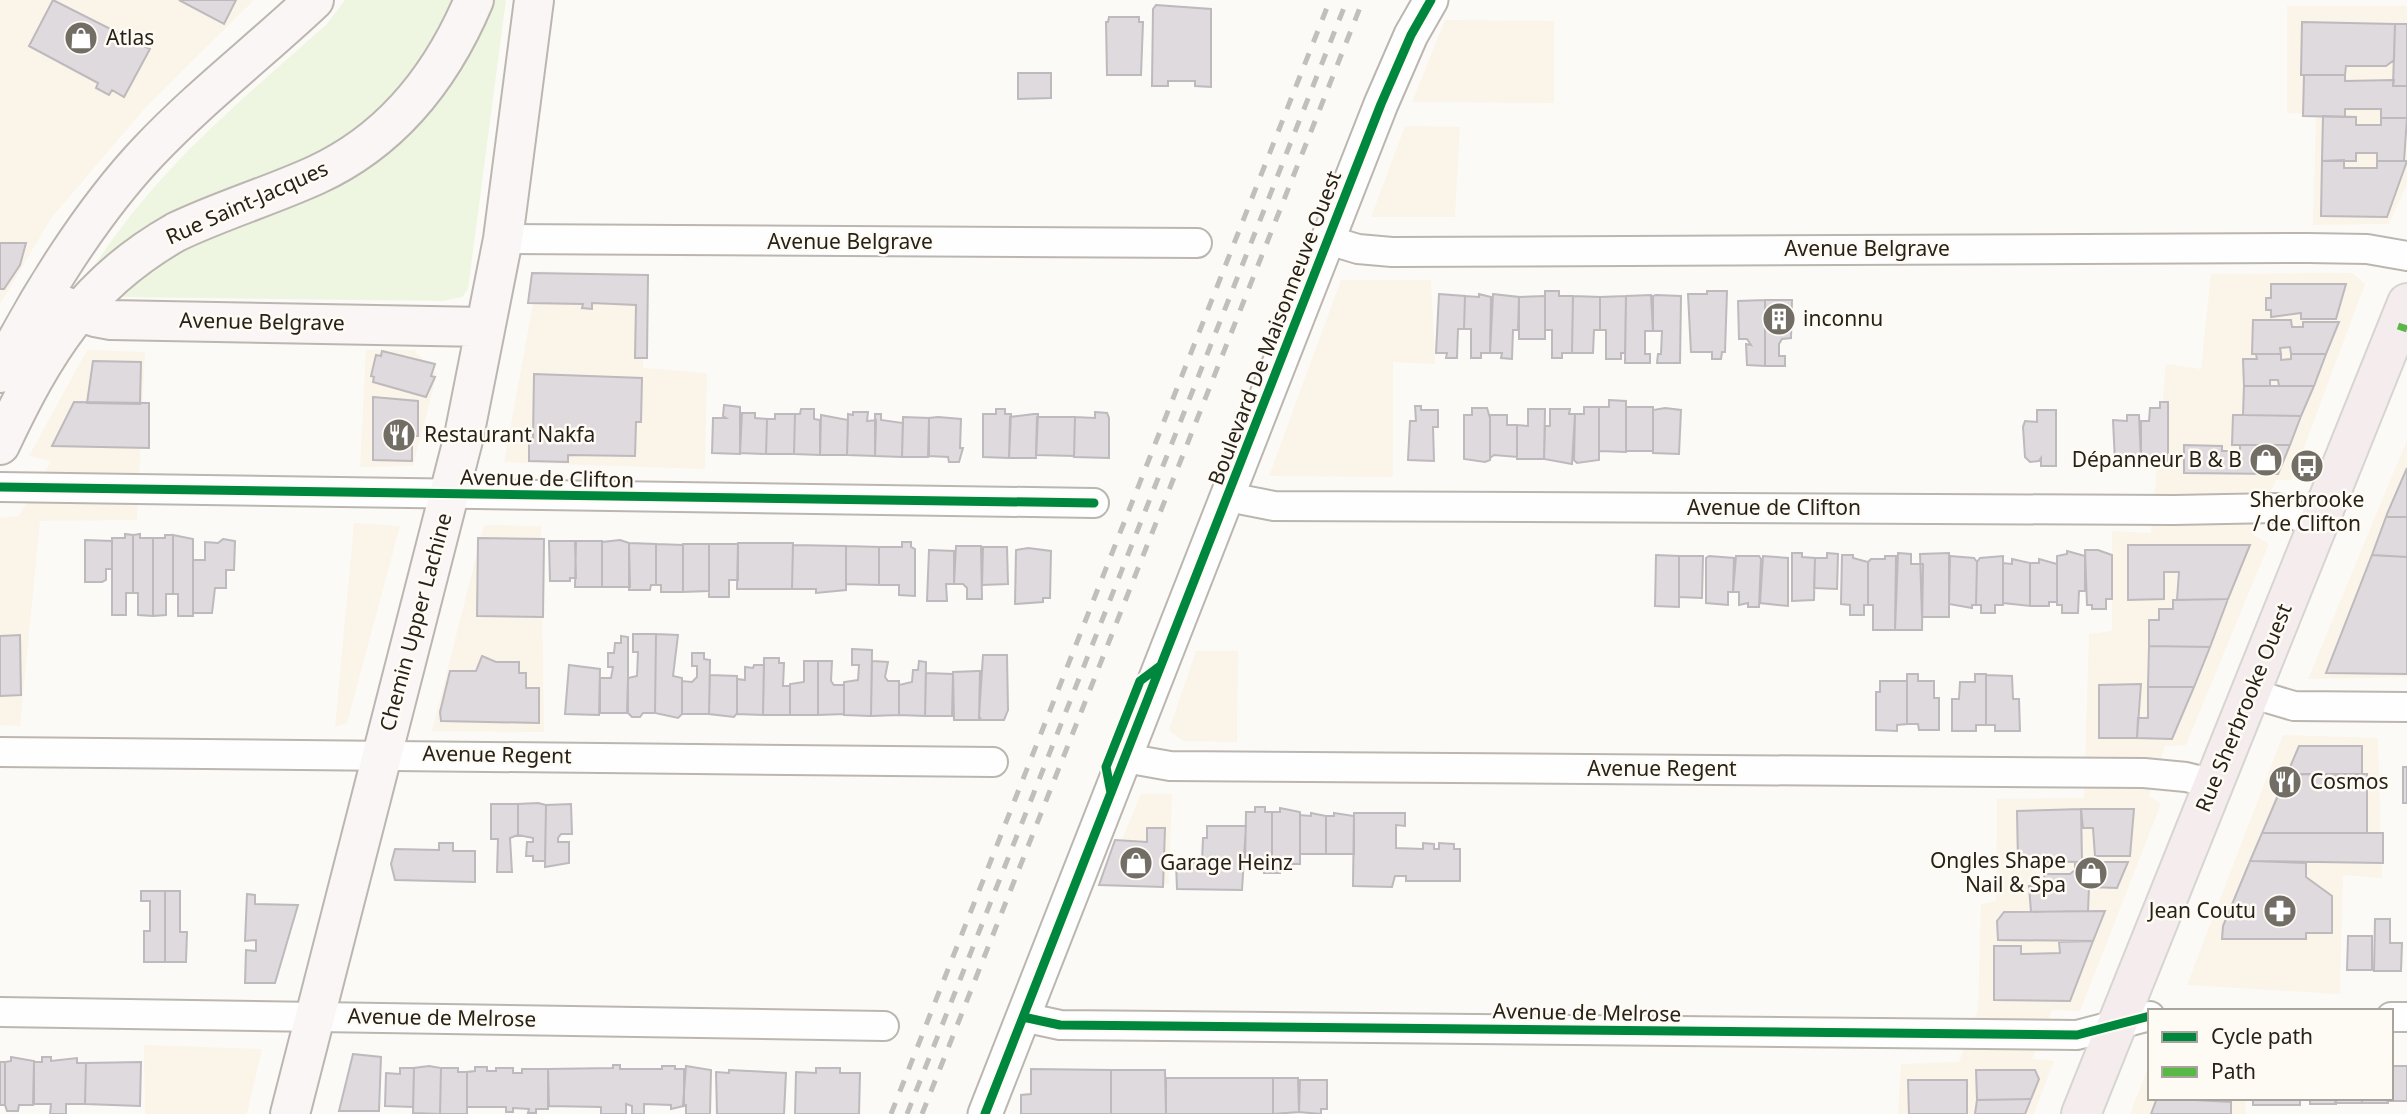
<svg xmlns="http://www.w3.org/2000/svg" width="2407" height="1114" viewBox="0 0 2407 1114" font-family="'Noto Sans',sans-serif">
<rect width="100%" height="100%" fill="#fcfaf7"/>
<!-- commercial -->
<path fill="#fbf4e8" d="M0,0H254L146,107L52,217L0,304Z
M2287,6H2407V184L2389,224L2313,225L2316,114L2287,113Z
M1445,20L1554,21V103L1412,102Z
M1405,126L1460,127L1455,217H1371Z
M539,271L644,274L643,368L707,373L705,469L504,462Z
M2352,273L2365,284L2292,480H2276L2252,534L2269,544L2186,745L2165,746L2149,796L2161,804L2080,1011L2052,1010L2032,1059L2054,1061L2034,1114H1898L1901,1064L1959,1062L1978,1009L1981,904L1996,901L1997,799L2084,798L2089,634L2112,631V531L2151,533L2166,364L2201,369L2211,274Z
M1341,280H1431L1435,364L1393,362V477L1269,476Z
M87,350L145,352L137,520L40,521L20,726L0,725V518L19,516L51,461L29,456Z
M366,350H414L437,374L413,466L360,467Z
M2407,440V677L2308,679Z
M354,523L400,526L347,723L335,727Z
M484,525L541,526L544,732L432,731Z
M1196,651H1238L1237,742L1183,741L1169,730Z
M2283,735L2378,738L2382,878L2343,875L2340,994L2187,985Z
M1141,794H1172L1169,884L1104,882Z
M144,1045L262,1049L247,1114H145Z
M2150,1063V1098H2245L2246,1114H2130Z"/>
<!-- green -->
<path fill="#eef6e2" d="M345,0H459L443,35L367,128L99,269L94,266C160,166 238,103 327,24Z
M492,0H506L468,289L462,297L443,301L119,297L161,260L407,135L450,85L475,44Z"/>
<!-- building -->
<path fill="#dedade" stroke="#bdb9bd" stroke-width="2" d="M53,0L150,49L124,97L112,90L109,95L96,88L98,83L29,46Z
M179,0H236L224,24Z
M1156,5L1211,9V87L1195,86V81H1168V86H1152L1153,9Z
M1109,17H1139V22H1143L1141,75H1107L1106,22H1108Z
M2302,22L2395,24L2394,60L2386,66H2346L2345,75H2301Z
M2395,24H2407V86H2393Z
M1018,73H1051V98L1018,99Z
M2304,75H2345V81L2394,80L2393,86H2407V118H2381V109H2345V117L2303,116Z
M2323,116L2356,117V125H2381V118H2407L2404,161H2377V153H2356V161H2322Z
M2344,160V168H2377V161H2407L2387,217L2321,216L2322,161Z
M0,243H26L20,265L4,289H0Z
M532,273L648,275L647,358H635L636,305L592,303V309L582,308L583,304L528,303Z
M2271,284H2346L2336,319H2301V313L2271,317V310H2266V298H2271Z
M1545,291H1559V296H1573L1572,353H1562V358H1552V330H1545Z
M1707,291H1727L1725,352H1722L1721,359H1712V352H1691L1688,294H1707Z
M1439,294L1465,296L1464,329H1458L1457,358H1446L1447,353H1436Z
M1479,294L1491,297L1490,353H1481V358H1471V329H1464L1465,296L1479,297Z
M1493,294L1519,297L1518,330H1513L1512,359L1501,358L1502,353H1490Z
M1651,295L1653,331H1645V354H1650V363H1625L1626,296Z
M1656,295L1681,296L1680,363H1657L1658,354H1661L1662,331H1653V296Z
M1545,296V339H1519V297Z
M1573,296L1600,297V330H1594L1593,353H1572Z
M1626,296L1625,353H1621V359H1606V330H1600V297Z
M1765,300V366L1747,365L1746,344L1751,345L1747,339H1739L1738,301Z
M1765,300H1792L1791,338L1782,339L1779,344V356H1785V366H1765Z
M2253,320H2291L2292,327H2303V322H2339L2326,354H2291L2290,347L2280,348L2281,354H2252Z
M382,351L435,364L431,376L435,377L426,397L373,382L374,377L371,376L376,355L381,356Z
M2256,354H2281V360L2291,359V354H2326L2314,386H2279L2278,380H2270V386H2244L2243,359H2257Z
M93,361L141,362L140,404L87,403Z
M534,374L642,378L641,422H636L635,456L568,455V462L529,461V438H533Z
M2244,386H2314L2301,416L2243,415Z
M373,397L418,401V436H412V461L373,460Z
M1609,400L1626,401V452L1599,451V407H1609Z
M74,402L149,403V448L52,446Z
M2160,402H2168V461L2141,460V421H2149L2150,408H2160Z
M724,405L740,407V454L712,453L713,418H726L723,416Z
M1415,406H1421V410H1438V427H1433L1434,461L1408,460L1410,421H1416Z
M1584,407H1599V460L1577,463L1574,460L1575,414H1584Z
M1626,407H1653V451H1626Z
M1472,408H1487L1490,418V460L1485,462L1464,459V415H1472Z
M1665,408L1681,410L1679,454L1653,453V410Z
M801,409H814V419L820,420V455L794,454L795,414H800Z
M996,409H1005V414H1011L1009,458L983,457V414H996Z
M1528,409H1545L1544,459H1517V425L1528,426Z
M1550,409H1570L1569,414H1575L1572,464L1544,459L1545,426H1550Z
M2037,410H2056V466H2041V458L2039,461L2030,462L2025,457L2023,427L2025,421L2037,422Z
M853,412H868L867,421L876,420L875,456L847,455L848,414L853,415Z
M1095,412L1107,413L1109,418V458L1074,457L1075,417L1095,418Z
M742,413H755V418L767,419L766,454L740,453Z
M775,414H795L794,454H766L767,419H775Z
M875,414H881V420L903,423L902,457L875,456Z
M1034,414H1038L1036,458H1009L1010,417Z
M821,415L848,420L847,455H820Z
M1490,415H1507V425H1517V457L1494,455L1490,458Z
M2127,415H2139L2141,460L2115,462L2113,420L2127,421Z
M2233,415H2243L2301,416L2290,445H2232Z
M903,417L929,418L928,457H902Z
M938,417L961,419L960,448H963L959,462H949L948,457L929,456V418Z
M1037,417H1075L1074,456L1036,455Z
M2184,445L2222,446V451H2240V445H2290L2278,474L2184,473Z
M2407,468V517H2386L2387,514Z
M2386,517H2407V557L2372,555Z
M125,534L133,535V593H126V615H112V538H125Z
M140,534V538H153V616L138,615V593H133V535Z
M165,535H173V594H166V615L153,616V538H165Z
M173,535L193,539V616H178V594H173Z
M478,538L544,539L543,617L477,616Z
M223,539L235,541L234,570H226V588H215L212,613H193V560H205V542L218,543Z
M85,540L112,541V569H106V580L102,582H85Z
M620,540L629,543L630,587H602V542Z
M549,541H575L576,578H570V581H550Z
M576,541H602V587H575Z
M902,542H911V547L915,549V596L899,595V585H879V547H902Z
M629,543L656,544V585H651L650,590H629Z
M738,543H793L792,589H737Z
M656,544L683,545V592H661V585H656Z
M683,544H709V591L683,592Z
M709,544H738V580H729V597H709Z
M793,545L846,546V590L816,593V589H792Z
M2128,545H2250L2228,599L2177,600L2179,572H2164V599L2128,600Z
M846,546L879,547V585L846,584Z
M956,546H981L982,599H967V588L963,584H954Z
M983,547H1007L1008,584L982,585Z
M1028,548L1051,551L1050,598H1043V602L1015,604L1016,550Z
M929,550L954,551V584H946L947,601H927Z
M2085,550H2098L2112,555V599H2106V609H2092V605H2087Z
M2067,551L2085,556V591H2079L2078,613H2062V605H2057V556L2067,554Z
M1792,553H1802V557L1815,558L1814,600L1792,601Z
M1827,553L1838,554L1837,589L1814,588L1815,558H1827Z
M1898,553L1911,554V564H1923L1922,630H1895Z
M1949,553V617H1922L1920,554Z
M1656,555L1679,556V607L1655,606Z
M1842,555H1853V558L1868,562V605H1864V615H1850V605L1841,604Z
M2372,555L2407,557V674L2326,673Z
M1679,556H1703L1702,598L1679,597Z
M1709,556L1734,558L1733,592H1728V605L1706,603V558Z
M1736,556H1759L1761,559L1759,607H1748V603L1739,605V592H1733Z
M1763,556L1788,558V606L1760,603Z
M1885,556H1896L1895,630H1873V605H1868V562L1871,559H1885Z
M1950,556L1974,558L1977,562L1976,605H1972V608L1949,604Z
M2003,556V605H1995V613H1981V605H1976L1977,562L1980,558Z
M2012,559L2030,563V606L2003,603V563L2012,564Z
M2039,559L2057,564V602H2049V606H2030V563H2039Z
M2228,599L2210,647L2149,646V620H2159V609H2173V600Z
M633,634H656L655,713H643L640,717H632L627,712L628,678L637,676L638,652H633Z
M656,634L678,635L673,676L682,678V714L678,718L655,713Z
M20,635L21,695L0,696V636Z
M621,636L628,637V713H600V678H611L613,667H608V653H614L615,643H621Z
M2149,646L2210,647L2194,687H2148Z
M852,649L872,650L871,716L844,715V682L858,680L859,665H852Z
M692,653H704V659L710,660L709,714H682V681L692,682L697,677V666H692Z
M983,655H1007L1008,710L1004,720H981L979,716Z
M482,656L496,662H519V673H526V688H539V723L441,721L440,712L450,671H476Z
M764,658H779V663H784L783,686H790V715H763Z
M804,661H818V715H790V684L804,682Z
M818,661H832L831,681L834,685H844V714L818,715Z
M872,661L888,662L885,677L888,681H899V715L871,716Z
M919,661L926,662L925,716L899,715V685L912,682L913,670H918Z
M569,665L600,669L599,715L565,714Z
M754,665H764L763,715L737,714V679L745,680V667L753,668Z
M978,671H980L979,720H954L953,672Z
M926,673L953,674L952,716H925Z
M1907,674H1918V681H1934V698H1939V730H1919L1918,724H1907Z
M1975,674H1986V725H1976V731H1952V699H1959L1960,682H1975Z
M710,675L737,676V713L734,717L709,714Z
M1986,675L2012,676L2013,699H2019L2020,731H1995V725H1986Z
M1880,681H1907V724L1897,725V731L1876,730V692H1880Z
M2141,684L2137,738H2099V685Z
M2148,687H2194L2172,739L2137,738L2138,718H2148Z
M2299,746H2362V775L2287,774Z
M2403,767H2407V803H2403Z
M2287,774H2367V833H2262Z
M538,803L546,805L545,861H533V856H526L527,842H533V838L518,835V804Z
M491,804H518V835L510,838L512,872H497L498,839H491Z
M571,804L572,834H561L558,838V842H569V863L545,867L546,805Z
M1255,807H1265V812H1272V873H1264V864H1245L1246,812H1255Z
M1280,808L1300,812V864H1280V873H1272V812H1280Z
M2081,809H2134L2130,856H2095L2093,828H2083Z
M2081,809L2082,862L2018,861L2017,811Z
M1311,813L1326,816V854H1300V815L1311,816Z
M1334,813L1354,816V854H1326V816H1334Z
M1354,813H1405V826L1396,825V848L1423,849V843L1434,844V849H1439V843L1454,844V849H1460V881H1406V876H1395L1392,887L1353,886Z
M1207,826H1246L1242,890L1177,889L1176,863L1202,862L1203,838H1207Z
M1147,828H1165L1163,887L1099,885L1115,840L1147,842Z
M2262,833H2383V863L2250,861Z
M439,843H453V851H475V882L395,880L391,864L395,849L439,850Z
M2250,861L2306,863V877L2332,896V933H2306V939H2222L2223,926Z
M2075,862H2128L2117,888L2089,887L2088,911L2031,912L2029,886L2045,885L2044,874H2070L2075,870Z
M141,891H165V962H144V931H150V901H141Z
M165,891H180V932H187L186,962H165Z
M247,894L255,895V904L298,905L275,983H245L246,950L256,951V940L245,941Z
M2105,911L2093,941L1998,940L1997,921L2004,912Z
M2375,919H2390V943H2402L2401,971H2374Z
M2348,936H2372V970H2347Z
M2093,941L2070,1001L1994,1000V946H2021V954L2060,953L2059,942Z
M353,1054L381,1057L379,1111H339Z
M11,1057L34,1061L33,1105H19L18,1111H7L5,1105V1062L11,1061Z
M42,1057H51V1061L77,1058V1063H86L85,1104H66V1114H50L51,1104H34V1062H42Z
M0,1062H5V1105H0Z
M141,1062L140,1106L85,1104L86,1063Z
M613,1065H620V1069H662V1066H675V1069H684V1106L671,1109V1105L644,1104V1114H632V1106L626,1104V1114H601V1107L549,1106L548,1069L613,1068Z
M429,1066L441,1068L440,1114L413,1113L414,1068Z
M686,1066L711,1070L710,1114H686V1105H683Z
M2391,1066H2407V1101H2388L2391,1098Z
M475,1067H487V1071H496V1068H513V1073H522V1069H548V1109H536V1113H528L529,1109L513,1108V1112H506V1107H467V1072L475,1071Z
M400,1068H414L413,1107L385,1106L386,1073L400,1074Z
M441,1068H458V1072H467V1114H440Z
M816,1068H840V1073H860L859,1114H795L796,1072L816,1073Z
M1031,1069L1111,1070V1114H1021V1095L1031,1094Z
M729,1070L786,1073L784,1114H717L716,1072L729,1073Z
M1111,1070H1165L1166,1114H1111Z
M1976,1070H2035L2039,1079L2031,1099L1977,1100Z
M1166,1078H1273V1114H1166Z
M1273,1078H1298L1299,1112L1273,1114Z
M1300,1080H1327V1109H1321V1114L1299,1112Z
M1908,1080H1967V1114H1909Z
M2157,1098L2231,1102V1114H2151Z
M2253,1098H2300V1105H2253Z
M2310,1098H2336V1104H2310Z
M2336,1098H2362V1103H2335Z
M2362,1098H2388V1103H2362Z
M2031,1099L2025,1114H1975L1977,1100Z"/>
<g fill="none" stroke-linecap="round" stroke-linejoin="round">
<defs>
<path id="minor" d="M503,239L1197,243
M1328,240L1358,249L1392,252L2308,248L2367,249L2407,256
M0,487L1094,503
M1228,497L1274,506L2174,510L2277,508L2318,524
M2250,693L2294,706L2407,707
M0,752L993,762
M1125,758L1170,766L2144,773L2186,777L2214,784
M0,1012L884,1026
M1023,1017L1060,1025L2077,1035L2150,1016
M2391,1017H2407"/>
<path id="tertiary" d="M985,1114L1381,104L1411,35L1431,0"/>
<path id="secondary" d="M59,304L95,317L111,320L484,327
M0,373C37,299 92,211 149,151C200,97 260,51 314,0
M0,445C44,352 84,284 176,232C222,210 270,196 316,175C392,140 442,76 474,0
M290,1114L464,436L503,239L534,0"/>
<path id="primary" d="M2081,1114L2407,303"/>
</defs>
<!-- minor casing -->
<use href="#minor" stroke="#bbb6b0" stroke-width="32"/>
<!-- tertiary casing -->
<use href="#tertiary" stroke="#bbb6b0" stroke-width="37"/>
<!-- secondary casing -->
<use href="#secondary" stroke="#bbb6b0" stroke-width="42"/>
<!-- primary casing -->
<use href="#primary" stroke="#d7d5d2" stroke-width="42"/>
<!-- minor -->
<use href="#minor" stroke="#fffefe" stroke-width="28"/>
<!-- tertiary -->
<use href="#tertiary" stroke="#fffefe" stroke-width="33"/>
<!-- secondary -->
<use href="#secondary" stroke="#f9f6f5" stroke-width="38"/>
<!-- primary -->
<use href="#primary" stroke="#f4eced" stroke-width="38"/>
<!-- rail -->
<path stroke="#c0bfbe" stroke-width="5" stroke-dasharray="12 12" stroke-linecap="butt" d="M891,1114L1330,0
M907,1114L1347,0
M922,1114L1363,0"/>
<!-- quiet -->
<path stroke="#58b947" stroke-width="7" stroke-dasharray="14 7" stroke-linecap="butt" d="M2398,326L2407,329"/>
<defs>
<path id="cycleway" d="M0,487L1094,503
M1111,793L1106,767L1140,681L1160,666
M1023,1017L1060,1025L2077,1035L2150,1016
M985,1114L1381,104L1411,35L1431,0"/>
</defs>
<!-- cycleway casing -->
<use href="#cycleway" stroke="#fefbf5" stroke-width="13"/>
<!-- cycleway -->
<use href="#cycleway" stroke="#00873e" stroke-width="9"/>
</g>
<!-- icons -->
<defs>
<symbol id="shop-disc" viewBox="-11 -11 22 22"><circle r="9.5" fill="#726d65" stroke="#fefbf5"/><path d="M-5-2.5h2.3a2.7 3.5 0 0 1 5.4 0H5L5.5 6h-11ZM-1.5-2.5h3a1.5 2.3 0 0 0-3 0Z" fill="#fff"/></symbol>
<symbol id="building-disc" viewBox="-11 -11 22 22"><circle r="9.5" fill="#726d65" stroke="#fefbf5"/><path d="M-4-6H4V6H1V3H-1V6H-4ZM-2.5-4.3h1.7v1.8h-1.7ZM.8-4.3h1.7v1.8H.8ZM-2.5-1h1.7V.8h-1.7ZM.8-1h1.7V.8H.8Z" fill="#fff"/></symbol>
<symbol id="restaurant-disc" viewBox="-11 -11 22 22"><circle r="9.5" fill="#726d65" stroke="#fefbf5"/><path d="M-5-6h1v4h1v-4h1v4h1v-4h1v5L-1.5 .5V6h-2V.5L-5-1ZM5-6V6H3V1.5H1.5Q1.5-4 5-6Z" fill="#fff"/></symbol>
<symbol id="bus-disc" viewBox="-11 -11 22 22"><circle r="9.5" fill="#726d65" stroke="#fefbf5"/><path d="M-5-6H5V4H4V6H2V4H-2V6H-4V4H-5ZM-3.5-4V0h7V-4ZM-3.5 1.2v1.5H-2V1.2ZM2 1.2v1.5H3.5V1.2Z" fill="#fff"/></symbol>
<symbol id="pharmacy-disc" viewBox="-11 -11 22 22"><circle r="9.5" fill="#726d65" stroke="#fefbf5"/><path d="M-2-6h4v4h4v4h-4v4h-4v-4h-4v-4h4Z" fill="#fff"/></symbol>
</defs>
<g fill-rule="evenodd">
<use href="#shop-disc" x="62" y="19" width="38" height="38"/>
<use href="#building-disc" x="1760" y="300" width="38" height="38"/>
<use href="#restaurant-disc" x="380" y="416" width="38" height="38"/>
<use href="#shop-disc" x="2247" y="441" width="38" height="38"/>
<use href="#bus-disc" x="2288" y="447" width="38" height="38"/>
<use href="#restaurant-disc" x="2266" y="763" width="38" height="38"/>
<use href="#shop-disc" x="1117" y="844" width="38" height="38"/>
<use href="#shop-disc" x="2072" y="854" width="38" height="38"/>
<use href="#pharmacy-disc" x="2261" y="892" width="38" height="38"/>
</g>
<g text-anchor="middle" stroke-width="5" stroke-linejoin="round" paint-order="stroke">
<!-- poi labels -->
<g font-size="21" fill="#272117" stroke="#fefbf5" text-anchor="start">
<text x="106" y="45">Atlas</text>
<text x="1803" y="326">inconnu</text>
<text x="424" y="442">Restaurant Nakfa</text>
<text x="2242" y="467" text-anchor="end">Dépanneur B &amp; B</text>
<text x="2307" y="507" text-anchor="middle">Sherbrooke<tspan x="2307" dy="24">/ de Clifton</tspan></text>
<text x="2310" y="789">Cosmos</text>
<text x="2066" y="868" text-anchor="end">Ongles Shape<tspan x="2066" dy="24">Nail &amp; Spa</tspan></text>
<text x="1160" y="870">Garage Heinz</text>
<text x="2256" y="918" text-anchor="end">Jean Coutu</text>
</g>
<!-- street labels -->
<g font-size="21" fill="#272117" stroke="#fefbf5">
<text transform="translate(247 203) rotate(-24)" y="7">Rue Saint-Jacques</text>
<text x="850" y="249">Avenue Belgrave</text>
<text x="1867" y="256">Avenue Belgrave</text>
<text transform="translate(262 322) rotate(1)" y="7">Avenue Belgrave</text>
<text transform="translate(1275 328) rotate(-69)" y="7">Boulevard De Maisonneuve Ouest</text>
<text transform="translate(547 479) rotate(1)" y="7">Avenue de Clifton</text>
<text x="1774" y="515">Avenue de Clifton</text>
<text transform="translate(416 622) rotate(-75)" y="7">Chemin Upper Lachine</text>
<text transform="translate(2244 708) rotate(-68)" y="7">Rue Sherbrooke Ouest</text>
<text transform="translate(497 755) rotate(1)" y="7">Avenue Regent</text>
<text x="1662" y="776">Avenue Regent</text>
<text transform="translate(1587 1013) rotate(1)" y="7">Avenue de Melrose</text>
<text transform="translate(442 1018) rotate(1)" y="7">Avenue de Melrose</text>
</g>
</g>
<!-- legend -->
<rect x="2148" y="1009" width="245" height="91" fill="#fefbf5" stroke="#a8a49c" stroke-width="2"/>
<rect x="2162" y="1032" width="35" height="10" fill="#00873e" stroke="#a8a49c" stroke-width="2"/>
<text x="2211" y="1044" font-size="21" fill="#272117">Cycle path</text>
<rect x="2162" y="1067" width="35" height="10" fill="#58b947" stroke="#a8a49c" stroke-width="2"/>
<text x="2211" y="1079" font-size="21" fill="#272117">Path</text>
</svg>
